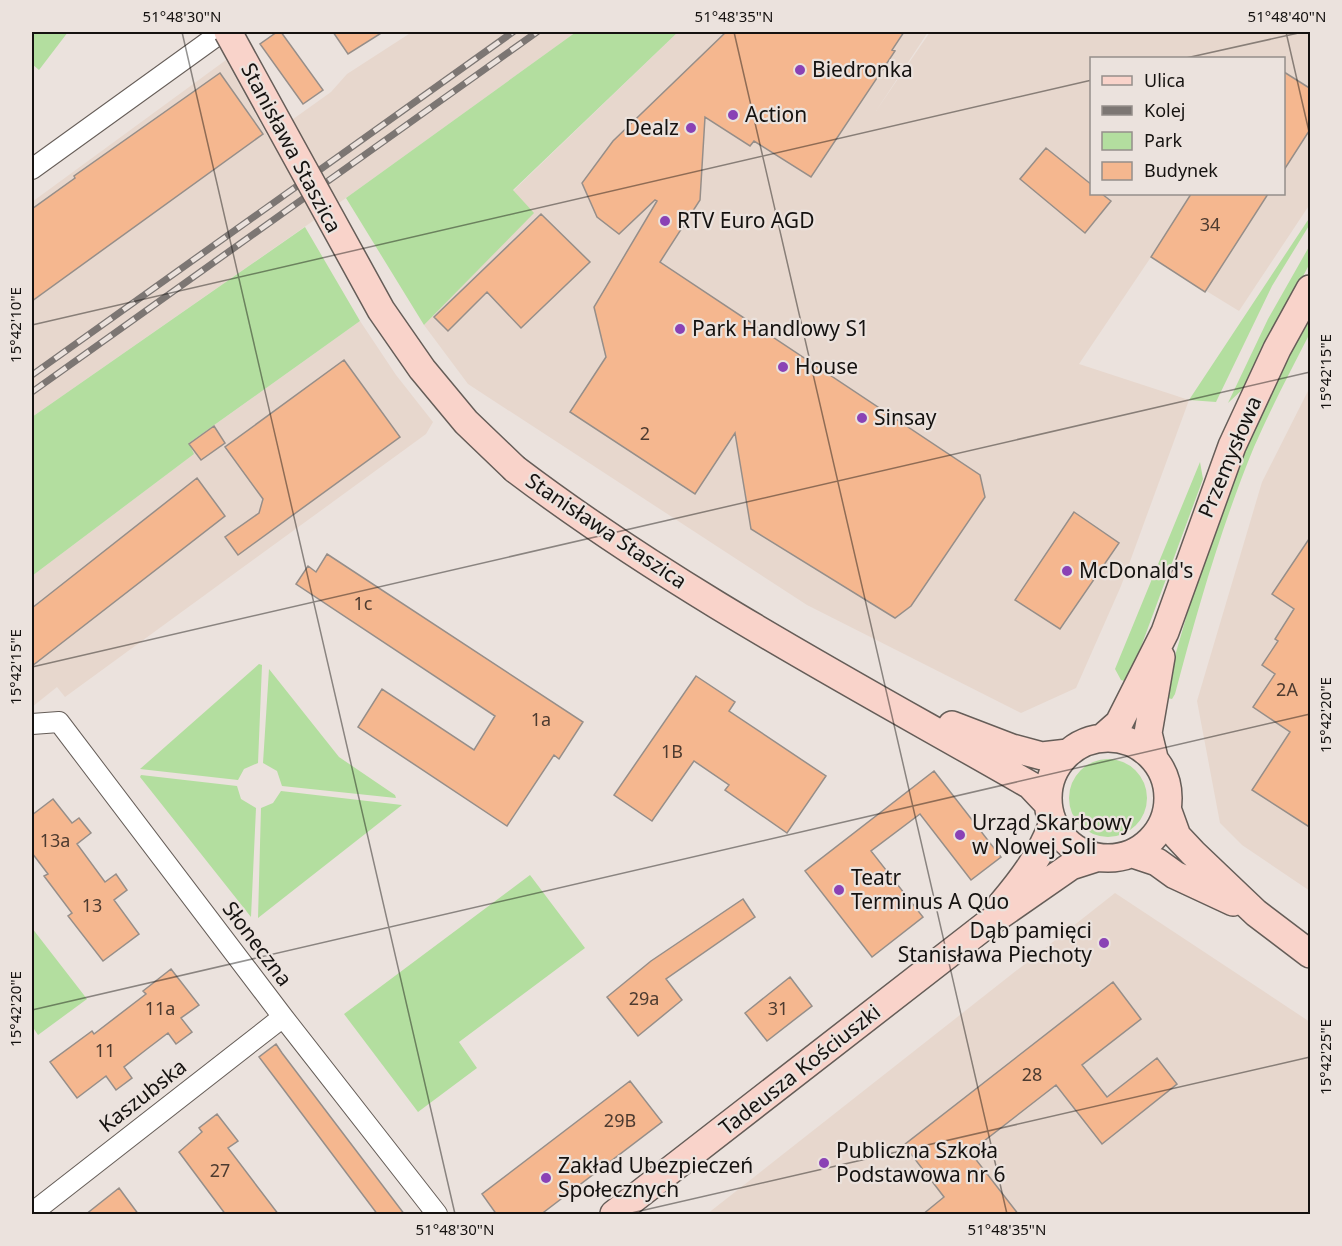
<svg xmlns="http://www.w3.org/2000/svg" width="1342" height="1246" viewBox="0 0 1342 1246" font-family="'Noto Sans',sans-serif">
<rect width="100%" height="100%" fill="#ebe2dd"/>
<!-- built -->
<path fill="#e7d7cd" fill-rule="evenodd" d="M412,32H576L346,198L32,417V202L226,60L268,137L331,92L347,74Z
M678,32H928L876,111L930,32H1310V204L1239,311L1151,257L1079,364L1189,400L1121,586L1076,688L1021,713L807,605L468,384L424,325L533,213L513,191ZM1092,58H1284V194H1092Z
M360,321L396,375L433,422L426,434L65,697L57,687L32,707V576L194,454L188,444Z
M1310,387V891L1242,845L1220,823L1197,701L1262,482Z
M1115,893L1310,1022V1214H707Z"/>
<!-- green -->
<path fill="#b3de9f" d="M32,32H68L39,70L32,64Z
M576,32H678L513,190L534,213L424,325L346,198Z
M1310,217V224L1272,286L1216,402L1189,400Z
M305,227L360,321L189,443L194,454L32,576V417Z
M1310,245V263L1244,388L1228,403L1268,319Z
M1310,314V333C1291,370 1271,408 1254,447C1221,527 1197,611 1175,694L1172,699L1163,697L1209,539L1261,408Z
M1200,462L1203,479L1128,682L1121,680L1115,669Z
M259,664L262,665L258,763L244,769L238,780L140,769Z
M269,669L339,757L395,795L396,798L282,786L277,771L263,763Z
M1069 798a39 39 0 1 1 78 0a39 39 0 1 1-78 0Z
M141,775L237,786L241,799L256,808L251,917L140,777Z
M281,791L402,805L258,918L261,808L273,803Z
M530,875L585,948L459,1042L477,1068L418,1112L344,1014Z
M32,928L87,999L38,1035L32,1026Z"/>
<!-- building -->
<path fill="#f5b78f" stroke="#968e89" stroke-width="1.5" d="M277,32H281L323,90L303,104L260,44Z
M333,32H383L348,54Z
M726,32H904L892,50L895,51L811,177L754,141L750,146L705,117L700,200L660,262L980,475L985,497L911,606L895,618L751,529L735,433L695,494L570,412L606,357L594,307L657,201L655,200L619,234L597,217L582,183L613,141Z
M1284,72L1311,89V128L1284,170Z
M220,73L263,134L32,301V209L75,178L74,176Z
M1046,148L1092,185V194H1102L1111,201L1085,233L1020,179Z
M1191,194H1268L1205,292L1151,257Z
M541,214L590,262L521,328L487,292L448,331L434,317Z
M344,360L400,437L238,555L225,537L259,513L263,499L225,447Z
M214,426L225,443L201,460L189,444Z
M197,478L225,516L32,666V608Z
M1074,512L1119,543L1060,629L1015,600Z
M1311,536V828L1252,790L1290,732L1253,707L1275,674L1262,665L1278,641L1275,639L1294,609L1272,594Z
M327,554L583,722L559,759L554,755L507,826L358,727L382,689L474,750L495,716L296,584L308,566L316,572Z
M696,676L735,702L729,711L826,776L787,833L725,790L729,785L694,761L652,821L614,795Z
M934,771L1001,857L971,880L920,814L871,851L923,917L872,957L805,871Z
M53,799L72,823L79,818L91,833L77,844L105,882L116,874L127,890L114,900L139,934L103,961L68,916L72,913L44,876L48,874L32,853V815Z
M743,899L755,917L666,979L682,1000L638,1036L607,997L651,961Z
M171,969L199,1005L181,1018L192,1032L176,1044L168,1033L147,1049L124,1067L132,1078L116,1090L106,1076L77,1098L50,1062L92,1031L94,1034L146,994L143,991Z
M790,977L812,1006L767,1041L745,1013Z
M1113,982L1141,1019L1082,1065L1107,1097L1157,1058L1177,1084L1102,1144L1056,1085L970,1152L1019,1215H922L944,1197L904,1145Z
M276,1044L282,1053L405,1215H378L278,1082L259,1057Z
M630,1081L662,1122L540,1215H497L482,1194Z
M217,1114L238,1141L228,1148L279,1215H226L179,1152L202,1132L199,1128Z
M119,1188L139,1215H85Z"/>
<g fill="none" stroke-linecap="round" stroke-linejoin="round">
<defs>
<path id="street" d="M32,169L222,32
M32,724L59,722L283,1017L437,1214
M32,1213L283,1017"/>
<path id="secondary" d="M515,469C676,591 856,685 1030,785L1048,804
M952,725L1012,748L1042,756L1068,753
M1048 798a60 60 0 1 1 120 0a60 60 0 1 1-120 0Z
M1102,738L1119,723L1165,632L1232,446L1277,349L1310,289
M1154,758L1148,733L1161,657
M1168,811L1177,836L1193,853L1256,913L1310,954
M1133,854L1157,862L1175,875L1233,902
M1001,905C1023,879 1041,855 1053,823
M614,1214L986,925L1071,866L1096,858"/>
</defs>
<!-- street casing -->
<use href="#street" stroke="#655d58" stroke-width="22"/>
<!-- secondary casing -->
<use href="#secondary" stroke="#655d58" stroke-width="30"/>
<!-- street -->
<use href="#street" stroke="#fff" stroke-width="20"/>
<!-- secondary -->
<use href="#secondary" stroke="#f9d3ca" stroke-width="27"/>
<defs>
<path id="rail" d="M32,375L513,32
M32,392L537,32"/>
</defs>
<!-- rail casing -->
<use href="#rail" stroke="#7c7673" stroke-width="7"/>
<!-- rail -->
<use href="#rail" stroke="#ebe2dd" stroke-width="4.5" stroke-dasharray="14" stroke-linecap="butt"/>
<defs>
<path id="secondary-bridge" d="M228,32L381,310L422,369L466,422L515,469"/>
</defs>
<!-- secondary-bridge casing -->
<use href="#secondary-bridge" stroke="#655d58" stroke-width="30" stroke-linecap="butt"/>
<!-- secondary-bridge -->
<use href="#secondary-bridge" stroke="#f9d3ca" stroke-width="27"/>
</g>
<!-- ticks -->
<path fill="none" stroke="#151210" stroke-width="1.5" stroke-opacity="0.45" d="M182,32L455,1214M734,32L1007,1214M1286,32L1310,136M1186,58L1303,32M32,325L1092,80M32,667L1310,372M32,1010L1310,714M627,1214L1310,1057"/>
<!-- markers -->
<g fill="#8a42b5" stroke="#ebe2dd" stroke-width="2">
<circle cx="800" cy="70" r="6"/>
<circle cx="733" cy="115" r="6"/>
<circle cx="691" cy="128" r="6"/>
<circle cx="665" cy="221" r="6"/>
<circle cx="680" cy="329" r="6"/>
<circle cx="783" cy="367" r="6"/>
<circle cx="862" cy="418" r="6"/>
<circle cx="1067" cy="571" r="6"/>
<circle cx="960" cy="835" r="6"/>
<circle cx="839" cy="890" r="6"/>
<circle cx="1104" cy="943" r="6"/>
<circle cx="824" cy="1163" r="6"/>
<circle cx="546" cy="1178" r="6"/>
</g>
<g text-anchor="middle" stroke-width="4.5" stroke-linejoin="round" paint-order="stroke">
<!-- number labels -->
<g font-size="18" fill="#4d3b30">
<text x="1210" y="231">34</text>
<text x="645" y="440">2</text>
<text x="363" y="610">1c</text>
<text x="1287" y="696">2A</text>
<text x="541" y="726">1a</text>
<text x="672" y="758">1B</text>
<text x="55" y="847">13a</text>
<text x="92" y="912">13</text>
<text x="644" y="1005">29a</text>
<text x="160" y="1015">11a</text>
<text x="778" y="1015">31</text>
<text x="105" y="1057">11</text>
<text x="1032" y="1081">28</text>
<text x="620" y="1127">29B</text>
<text x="220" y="1177">27</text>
</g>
<!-- poi labels -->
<g font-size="21" fill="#151210" stroke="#ebe2dd" text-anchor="start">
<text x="812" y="77">Biedronka</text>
<text x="745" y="122">Action</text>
<text x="679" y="135" text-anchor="end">Dealz</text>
<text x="677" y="228">RTV Euro AGD</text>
<text x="692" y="336">Park Handlowy S1</text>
<text x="795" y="374">House</text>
<text x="874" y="425">Sinsay</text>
<text x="1079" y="578">McDonald's</text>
<text x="972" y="830">Urząd Skarbowy<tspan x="972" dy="24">w Nowej Soli</tspan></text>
<text x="851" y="885">Teatr<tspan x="851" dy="24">Terminus A Quo</tspan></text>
<text x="1092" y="938" text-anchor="end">Dąb pamięci<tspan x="1092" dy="24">Stanisława Piechoty</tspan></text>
<text x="836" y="1158">Publiczna Szkoła<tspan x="836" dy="24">Podstawowa nr 6</tspan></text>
<text x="558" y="1173">Zakład Ubezpieczeń<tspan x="558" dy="24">Społecznych</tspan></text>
</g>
<!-- street labels -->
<g font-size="21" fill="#151210" stroke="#ebe2dd">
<text transform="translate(291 148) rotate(62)" y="7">Stanisława Staszica</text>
<text transform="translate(1230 457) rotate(-67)" y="7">Przemysłowa</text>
<text transform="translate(606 531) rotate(34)" y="7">Stanisława Staszica</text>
<text transform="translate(257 944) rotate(53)" y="7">Słoneczna</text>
<text transform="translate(800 1070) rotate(-38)" y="7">Tadeusza Kościuszki</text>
<text transform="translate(143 1096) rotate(-38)" y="7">Kaszubska</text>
</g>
</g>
<!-- border -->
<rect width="1342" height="1246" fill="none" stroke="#ebe2dd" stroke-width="66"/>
<!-- legend -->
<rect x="1090" y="57" width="195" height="138" fill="#ebe2dd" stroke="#958f8b" stroke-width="1.5"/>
<rect x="1102" y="76" width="30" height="9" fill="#f9d3ca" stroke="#958f8b" stroke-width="1.5"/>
<text x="1144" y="87" font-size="18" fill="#151210">Ulica</text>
<rect x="1102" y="106" width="30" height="9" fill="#7c7673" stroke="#958f8b" stroke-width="1.5"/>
<text x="1144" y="117" font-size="18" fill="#151210">Kolej</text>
<rect x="1102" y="132" width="30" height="18" fill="#b3de9f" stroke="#958f8b" stroke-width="1.5"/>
<text x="1144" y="147" font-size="18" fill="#151210">Park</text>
<rect x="1102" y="162" width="30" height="18" fill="#f5b78f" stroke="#958f8b" stroke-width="1.5"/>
<text x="1144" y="177" font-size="18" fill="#151210">Budynek</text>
<rect x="33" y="33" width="1276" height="1180" fill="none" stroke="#151210" stroke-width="2"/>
<g font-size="15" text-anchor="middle" fill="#151210">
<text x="182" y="22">51°48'30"N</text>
<text x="734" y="22">51°48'35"N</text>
<text x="1287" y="22">51°48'40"N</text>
<text transform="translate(16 325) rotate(-90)" y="5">15°42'10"E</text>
<text transform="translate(1326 372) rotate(-90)" y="5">15°42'15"E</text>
<text transform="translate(16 667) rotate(-90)" y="5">15°42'15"E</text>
<text transform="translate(1326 715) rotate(-90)" y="5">15°42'20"E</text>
<text transform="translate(16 1009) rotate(-90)" y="5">15°42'20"E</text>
<text transform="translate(1326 1057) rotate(-90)" y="5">15°42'25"E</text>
<text x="455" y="1235">51°48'30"N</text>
<text x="1007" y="1235">51°48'35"N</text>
</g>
</svg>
